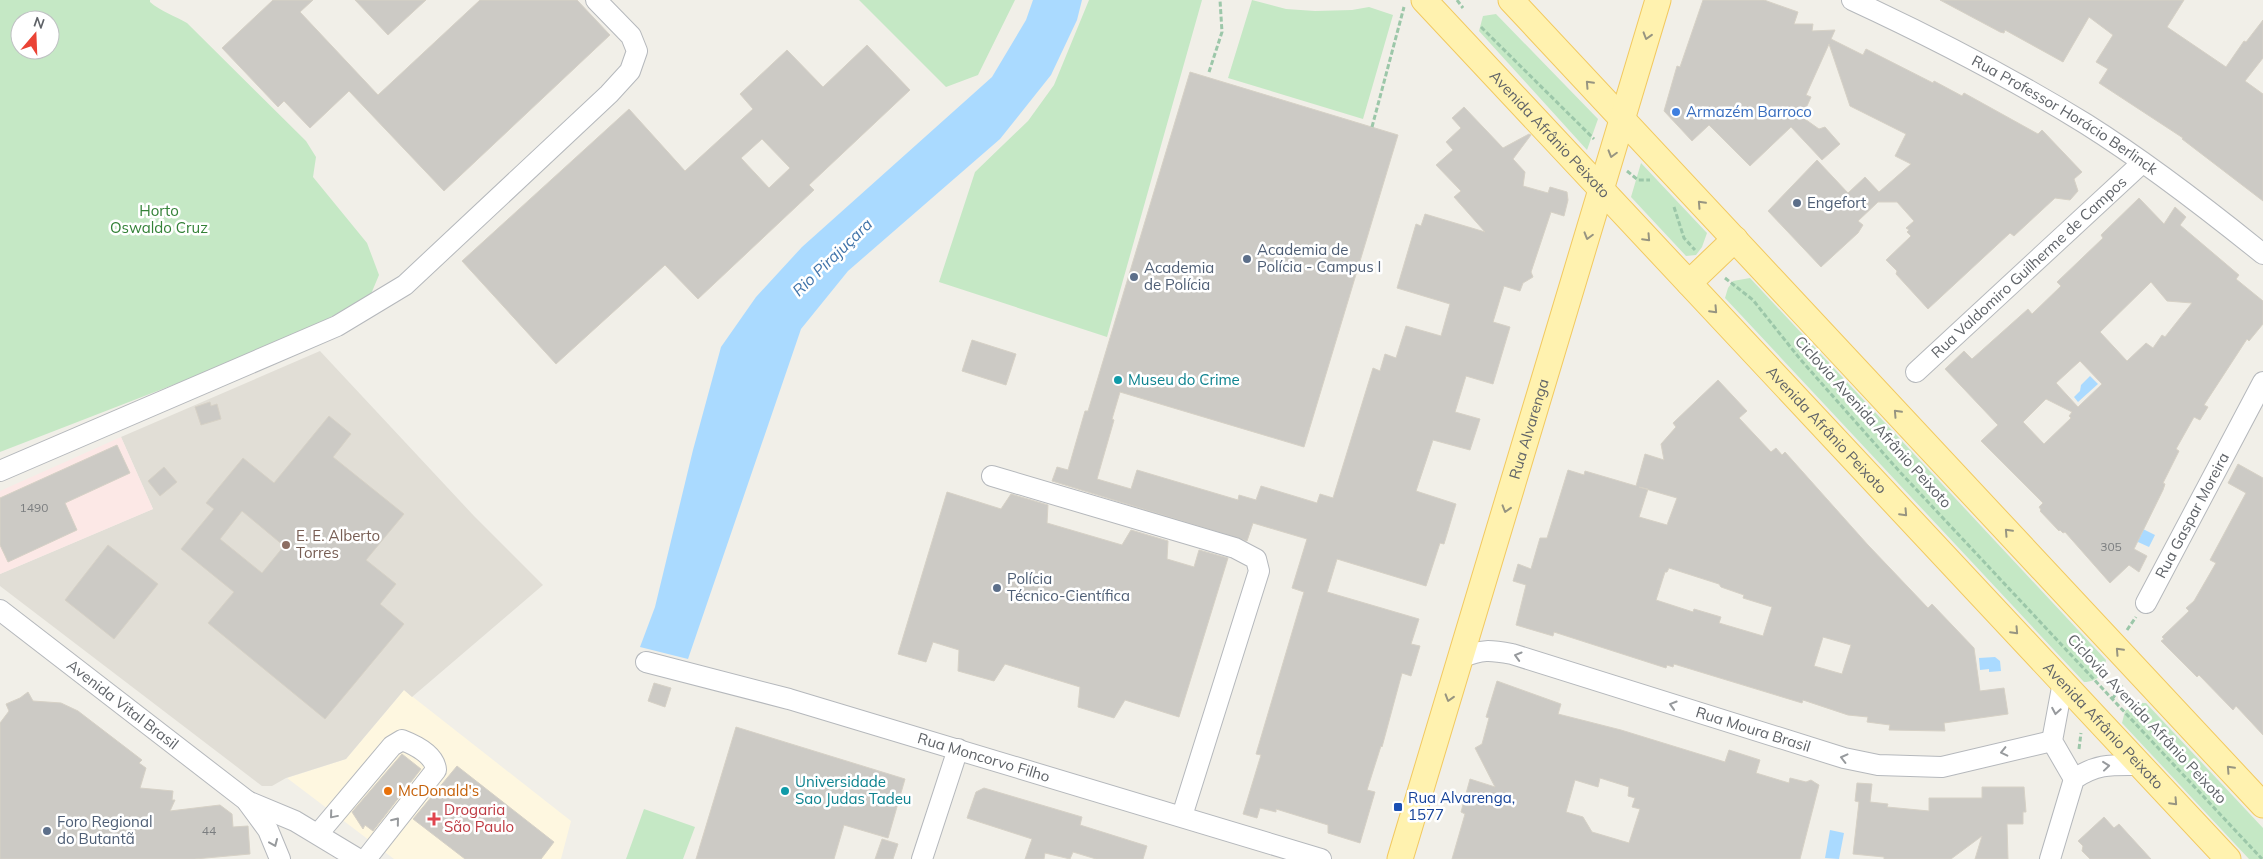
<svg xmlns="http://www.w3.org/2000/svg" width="2263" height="859" viewBox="0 0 2263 859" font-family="Mulish,sans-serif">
<rect width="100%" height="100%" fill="#f1efe8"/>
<!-- commercial -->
<path fill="#fef7e0" d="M404,690L571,821L561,859H394L287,778L346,759Z"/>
<!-- education -->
<path fill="#e1ded6" d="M320,351L474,516L543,585L412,697L404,690L346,759L286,778L272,786H262L0,586V574L153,509L121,437Z"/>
<!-- medical -->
<path fill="#fce8e6" d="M121,437L153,509L0,574V491Z"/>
<!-- green -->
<path fill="#c5e8c5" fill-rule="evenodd" d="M0,0H150V2C160,11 175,16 187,23L306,141L316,157L313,177L367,243L379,275L371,294L310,329L258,352L0,452ZM20,20H50V50H20Z
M859,0H1015L978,75L946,87Z
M1089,0H1202L1107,337L939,282L975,172L1028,121L1054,85Z
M1252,0L1286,9L1315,11L1352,10L1369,7L1393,15L1363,119L1228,78Z
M1496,14L1598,119L1587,150L1479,31L1483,16Z
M1641,163L1707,233L1702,247L1696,255L1686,256L1631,197Z
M1750,278L2106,660C2104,673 2098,682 2084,682L1725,298L1728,288L1733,281Z
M2134,703H2146L2263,828V859H2249L2122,723L2125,711Z
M644,809L695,827L683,859H626Z"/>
<!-- water -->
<path fill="#aadaff" d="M1033,0H1082L1077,20L1051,75L1000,139L848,271L801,329L688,659L640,647L655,607L693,450L721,347L756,297L802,247L992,77L1026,20Z
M2090,376L2098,384L2078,402L2074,397L2080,391L2081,385Z
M2133,524L2155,535L2149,547L2127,537Z
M1995,657L2000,661L2001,671L1989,672V669L1980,670L1979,658Z
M1830,830L1844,833L1839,859L1825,858Z"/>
<!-- building -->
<path fill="#cccac5" stroke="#d6d1c6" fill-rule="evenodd" d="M273,0H313L300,12L378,95L480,0H577L610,35L444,191L349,91L310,128L284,101L278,107L222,48Z
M355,0H426L388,35Z
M1703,0H1764L1798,12L1794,24H1813L1812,31L1835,30L1831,39L1863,55L1866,49L1933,83L1934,81L1962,96L1964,93L2038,134L2042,130L2082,172L2074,179L2078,191L2070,200L2055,198L2014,236L2010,233L1928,309L1896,274L1897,271L1886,260L1911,236L1907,232L1909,230L1906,228L1914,221L1897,202H1878L1858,221L1863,225L1858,233L1821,267L1768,211L1817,160L1848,193L1865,177L1879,192L1911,164L1895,156L1906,134L1850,106L1829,44L1806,95L1811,97L1802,117L1819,129L1825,127L1840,144L1822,160L1791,127L1750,166L1709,125L1692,141L1664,111L1677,66L1680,67Z
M1940,0H2184L2167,27L2226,67L2244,41L2246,42L2263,20V58L2245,81L2263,94V201L2182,139L2183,138L2099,83L2108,69L2096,62L2113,35L2089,17L2063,62L2005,30L2004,33L2000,32Z
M867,45L910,90L809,185L814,190L698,299L665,265L556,364L462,261L629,109L685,171L753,109L740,94L787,50L823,87ZM762,139L790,168L769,188L741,158Z
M1190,72L1398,135L1304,447L1120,392L1112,419L1114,420L1097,479L1131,489L1137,470L1238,500L1239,495L1256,500L1261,486L1317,503L1320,494L1333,498L1373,368L1380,371L1385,354L1396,358L1406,326L1441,336L1450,304L1397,288L1416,224L1421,226L1425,214L1485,232L1454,197L1461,191L1436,165L1453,150L1446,142L1461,128L1452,118L1464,107L1503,148L1529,134L1531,135L1513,159L1525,172L1523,186L1548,193L1550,187L1567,192L1568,200L1564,216L1551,212L1531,272L1533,277L1523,283L1520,291L1504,286L1493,322L1510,327L1493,384L1466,376L1455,412L1480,419L1470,450L1433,440L1416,491L1456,504L1444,544L1440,543L1426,586L1337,559L1327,592L1419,619L1411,644L1420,646L1411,676L1402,673L1382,747L1381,746L1367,790L1375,792L1360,843L1328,833V825L1276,809V812L1260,808L1257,818L1243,814L1261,755L1256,754L1304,592L1292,588L1307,539L1253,523L1247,541L1052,481L1057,467L1068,470L1085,411H1088Z
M2139,198L2164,224L2175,207L2186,217L2180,225L2239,275L2236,279L2263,301V324L2249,341L2247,339L2204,405L2208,407L2200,420L2194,417L2176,449L2179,451L2163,483L2165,484L2163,490L2134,549L2147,556L2139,572L2129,565L2110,583L2065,532L2063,533L2060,530L2059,531L2040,511L2041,510L2039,507L2043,503L1981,441L1998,425L1945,369L1964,351L1972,359L2028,309L2032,314L2061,286L2057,282L2103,238L2101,235ZM2151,282L2167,301L2192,303L2165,337L2162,335L2153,348L2146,343L2127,361L2100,332ZM2080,361L2102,384L2078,407L2056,383ZM2046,399L2072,412L2069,416L2071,418L2044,444L2023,422Z
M972,340L1016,354L1006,385L962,371Z
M1718,380L1747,411L1739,418L1771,452L1776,448L1782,455L1785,452L1868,545L1928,608L1932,604L1974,648L1980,691L2004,688L2008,714L1944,723L1945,731L1889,730L1890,725L1867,722L1868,717L1848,715L1803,700L1802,703L1674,664L1673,667L1667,665L1666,668L1554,632L1553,636L1516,625L1526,585L1513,581L1518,564L1531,569L1540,538H1547L1568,470L1584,475L1585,471L1636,486L1645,454L1664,460L1661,444L1676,427L1673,423ZM1639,487L1677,498L1667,525L1639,517L1648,489ZM1669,568L1719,584L1721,587L1744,595L1743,598L1772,607L1763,636L1719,623L1721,617L1694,609L1693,612L1656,600L1665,572H1667ZM1823,637L1851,645L1842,674L1814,666Z
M210,402L211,406L217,404L221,419L201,425L195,407Z
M329,416L351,434L333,457L404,514L366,560L396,584L380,604L404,624L325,719L208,623L234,592L181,549L214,509L206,503L243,458L274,483ZM242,511L284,546L262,573L220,539Z
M117,445L130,473L65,503L77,530L8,562L0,545V498Z
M2238,464L2263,478V735L2236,706L2233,710L2199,675L2197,677L2161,641L2164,639L2162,637L2189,611L2186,608L2194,601L2216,563L2210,560L2246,493L2228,483Z
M164,467L177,482L160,496L148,481Z
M947,492L1001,509L1011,494L1048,505L1047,523L1122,545L1131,530L1168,541L1167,559L1194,567L1199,550L1228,558L1179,717L1125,700L1114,718L1078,707L1080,687L1005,664L994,681L958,671L959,650L933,642L926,662L898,654Z
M108,545L158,584L114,639L65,600Z
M1497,681L1561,704L1558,714L1621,730L1725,762L1729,750L1760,760L1756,773L1789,783L1790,778L1806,782L1811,780L1814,782L1819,785L1800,859H1452L1465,814L1461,812L1470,779L1495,787L1475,748L1482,744L1489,718L1486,717ZM1600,778L1629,787L1628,796L1635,798L1632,807L1640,809L1629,843L1592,832L1583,817L1566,812L1575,780L1598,787Z
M654,683L671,688L665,707L648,701Z
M28,692L33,701L61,703L78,711L142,760L139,763L146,768L140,788L173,791L172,800H175L170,811L220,805L232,814L233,827L248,826L250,854L195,859H0V723L9,711L6,704L20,698Z
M736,727L905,779L888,838L844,825L834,859H696Z
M402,754L421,769L373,831L365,825L363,829L352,812Z
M457,766L554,842L541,859H465L413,819Z
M1857,783L1872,784L1870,802L1888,804L1887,807L1929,811V798H1982V787H2024L2026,812H2023V824H2007L2008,859H1975L1982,836L1951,859H1884V857L1853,854L1859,802L1855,801Z
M984,788L1082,817L1080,825L1147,846L1143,859H1096L1073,852L1070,859L1045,853L1044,859H1025L1032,839L967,818L976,792Z
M2104,817L2114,828L2119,824L2151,859H2090L2082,851L2083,846L2078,841Z
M882,839L898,844L893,859H875Z"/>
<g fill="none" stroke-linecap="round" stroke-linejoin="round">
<defs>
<g id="minor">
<path id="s1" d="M1852,0C1932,37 2011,78 2086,124C2148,163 2206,208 2263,254"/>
<path id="s2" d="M1916,372L2142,163"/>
<path d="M0,471L337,326L405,285L609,94L630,71L637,51L631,36L596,0"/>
<path d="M992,476L1235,548L1256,559L1259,571L1182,816"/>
<path id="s3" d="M2146,603L2263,382"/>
<path id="s4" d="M0,610L246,800L268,830L280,859"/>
<path id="s5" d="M1461,658C1482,649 1490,650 1512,654L1844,758L1878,765L1942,767L2052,741"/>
<path id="s6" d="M646,662L789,699L1321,859"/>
<path d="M2063,682L2052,741L2074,779"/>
<path d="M247,801L295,821L358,859"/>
<path d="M318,834L392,746L402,740C415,745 435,755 436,770L366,859"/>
<path d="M922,859L958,749"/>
<path d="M2050,859L2074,779C2098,763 2113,765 2140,765"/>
</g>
<g id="major">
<path id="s7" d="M1424,0L2228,859"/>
<path d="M1511,0L2263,805"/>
<path d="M1689,283L1735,239"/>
<path id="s8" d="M1400,859L1658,0"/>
</g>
</defs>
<!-- minor casing -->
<use href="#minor" stroke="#b5b8bc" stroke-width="22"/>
<!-- major casing -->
<use href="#major" stroke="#f2c960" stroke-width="27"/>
<!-- path -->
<path stroke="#9cc7a9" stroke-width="3" stroke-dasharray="5 2.5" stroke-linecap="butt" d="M1457,0L1463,8
M1481,27L1594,139
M1209,72L1222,32L1220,0
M1372,127L1404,7
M1627,171L1638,180H1650
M1674,207L1684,238L1695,250
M1725,278L1753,300L1800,359L1899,471L2262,859
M2127,630L2136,617
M2113,698L2122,685
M2079,749L2081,733"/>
<!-- minor -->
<use href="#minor" stroke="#fff" stroke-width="20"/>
<!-- major -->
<use href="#major" stroke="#fff2af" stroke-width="25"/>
</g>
<!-- one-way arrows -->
<defs><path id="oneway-chevron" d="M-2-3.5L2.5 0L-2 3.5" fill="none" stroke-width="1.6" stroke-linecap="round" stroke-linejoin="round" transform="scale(1.25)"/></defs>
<g stroke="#979581">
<use href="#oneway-chevron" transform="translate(1647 36) rotate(107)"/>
<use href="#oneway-chevron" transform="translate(1589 84) rotate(-133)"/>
<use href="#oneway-chevron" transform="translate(1612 154) rotate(106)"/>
<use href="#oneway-chevron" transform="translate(1701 204) rotate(-133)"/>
<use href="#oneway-chevron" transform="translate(1588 236) rotate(106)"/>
<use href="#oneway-chevron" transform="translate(1647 238) rotate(47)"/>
<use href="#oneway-chevron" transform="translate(1714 310) rotate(47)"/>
<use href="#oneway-chevron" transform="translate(1897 413) rotate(-133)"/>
<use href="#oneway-chevron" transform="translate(1506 509) rotate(107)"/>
<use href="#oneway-chevron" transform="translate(1904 513) rotate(47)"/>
<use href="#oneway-chevron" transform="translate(2008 532) rotate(-133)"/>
<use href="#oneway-chevron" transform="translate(2015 631) rotate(47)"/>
<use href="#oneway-chevron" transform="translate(2119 651) rotate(-133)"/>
<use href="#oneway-chevron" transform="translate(1449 698) rotate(107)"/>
<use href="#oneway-chevron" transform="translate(2230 769) rotate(-133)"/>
<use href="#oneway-chevron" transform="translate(2174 802) rotate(47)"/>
</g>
<g stroke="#979a9d">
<use href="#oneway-chevron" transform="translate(1518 656) rotate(-164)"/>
<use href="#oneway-chevron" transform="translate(1673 705) rotate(-163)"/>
<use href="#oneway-chevron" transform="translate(2056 711) rotate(100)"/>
<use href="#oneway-chevron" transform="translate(2004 752) rotate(167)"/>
<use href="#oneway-chevron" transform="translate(1844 758) rotate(-166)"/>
<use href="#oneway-chevron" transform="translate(2106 766) rotate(-6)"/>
<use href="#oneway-chevron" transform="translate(333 815) rotate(130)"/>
<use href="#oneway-chevron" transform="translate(396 821) rotate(-51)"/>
<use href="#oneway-chevron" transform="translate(274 843) rotate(67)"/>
</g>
<!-- markers -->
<circle fill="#3f7fe0" stroke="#fff" stroke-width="2" cx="1676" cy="112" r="5"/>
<g fill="#5c6f8a" stroke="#fff" stroke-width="2">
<circle cx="1797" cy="203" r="5"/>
<circle cx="1247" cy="259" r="5"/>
<circle cx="1134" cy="277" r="5"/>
<circle cx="997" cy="588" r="5"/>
<circle cx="47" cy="831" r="5"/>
</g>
<g fill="#0f9aa8" stroke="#fff" stroke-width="2">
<circle cx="1118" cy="380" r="5"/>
<circle cx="785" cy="791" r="5"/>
</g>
<circle fill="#8d6e63" stroke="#fff" stroke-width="2" cx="286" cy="545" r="5"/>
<circle fill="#e8710a" stroke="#fff" stroke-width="2" cx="388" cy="791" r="5"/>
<rect fill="#1a4fb4" stroke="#fff" stroke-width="2" x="1393" y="802" width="10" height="10" rx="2.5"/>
<path fill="#e0444e" stroke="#fff" stroke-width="2" d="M431.5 811.5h5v5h5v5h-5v5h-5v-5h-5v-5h5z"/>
<g text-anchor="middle" stroke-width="5" stroke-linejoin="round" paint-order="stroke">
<!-- number labels -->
<g font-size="12" fill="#7a7d7f">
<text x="34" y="512">1490</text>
<text x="2111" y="551">305</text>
<text x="209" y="835">44</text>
</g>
<!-- shop labels -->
<g font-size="15" fill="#366cbe" stroke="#fff" text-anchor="start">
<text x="1686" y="117">Armazém Barroco</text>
</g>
<!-- street labels -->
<g font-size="15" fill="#5f6368" stroke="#fff">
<text dy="5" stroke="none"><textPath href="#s1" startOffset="242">Rua Professor Horácio Berlinck</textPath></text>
<text dy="5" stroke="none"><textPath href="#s7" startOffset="184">Avenida Afrânio Peixoto</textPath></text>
<text dy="5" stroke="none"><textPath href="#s2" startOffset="154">Rua Valdomiro Guilherme de Campos</textPath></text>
<text transform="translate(1873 422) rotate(48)" y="5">Ciclovia Avenida Afrânio Peixoto</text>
<text dy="5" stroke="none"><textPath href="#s7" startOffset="589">Avenida Afrânio Peixoto</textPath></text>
<text dy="5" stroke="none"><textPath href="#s8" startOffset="449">Rua Alvarenga</textPath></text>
<text dy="5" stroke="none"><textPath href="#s3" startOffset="99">Rua Gaspar Moreira</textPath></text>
<text dy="5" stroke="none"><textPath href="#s4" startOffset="155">Avenida Vital Brasil</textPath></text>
<text transform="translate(2147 719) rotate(47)" y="5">Ciclovia Avenida Afrânio Peixoto</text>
<text dy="5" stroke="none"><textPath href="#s7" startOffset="994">Avenida Afrânio Peixoto</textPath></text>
<text dy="5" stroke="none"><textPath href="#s5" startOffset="305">Rua Moura Brasil</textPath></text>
<text dy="5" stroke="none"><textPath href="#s6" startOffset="351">Rua Moncorvo Filho</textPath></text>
</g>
<!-- service labels -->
<g font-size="15" fill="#4e5e75" stroke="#fff" text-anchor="start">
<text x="1807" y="208">Engefort</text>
<text x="1257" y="255">Academia de<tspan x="1257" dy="17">Polícia - Campus I</tspan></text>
<text x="1144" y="273">Academia<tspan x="1144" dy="17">de Polícia</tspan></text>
<text x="1007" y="584">Polícia<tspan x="1007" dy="17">Técnico-Científica</tspan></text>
<text x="57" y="827">Foro Regional<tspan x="57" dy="17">do Butantã</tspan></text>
</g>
<!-- park labels -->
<g font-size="15" fill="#348238" stroke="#fff">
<text x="159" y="216">Horto<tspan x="159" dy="17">Oswaldo Cruz</tspan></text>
</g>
<!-- culture labels -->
<g font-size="15" fill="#0d838f" stroke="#fff" text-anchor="start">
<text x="1128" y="385">Museu do Crime</text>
<text x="795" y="787">Universidade<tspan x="795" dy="17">Sao Judas Tadeu</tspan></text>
</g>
<!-- education labels -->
<g font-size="15" fill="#785e54" stroke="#fff" text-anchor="start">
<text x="296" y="541">E. E. Alberto<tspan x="296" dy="17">Torres</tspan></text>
</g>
<!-- food labels -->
<g font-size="15" fill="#c56008" stroke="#fff" text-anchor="start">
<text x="398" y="796">McDonald's</text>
</g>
<!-- transit labels -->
<g font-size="15" fill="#164399" stroke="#fff" text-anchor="start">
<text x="1408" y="803">Rua Alvarenga,<tspan x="1408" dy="17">1577</tspan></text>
</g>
<!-- health labels -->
<g font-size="15" fill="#be3a42" stroke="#fff" text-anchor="start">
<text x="444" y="815">Drogaria<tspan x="444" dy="17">São Paulo</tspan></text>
</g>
<!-- water labels -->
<g font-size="16" font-style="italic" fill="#4174aa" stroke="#fff">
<text transform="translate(832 257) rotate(-44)" y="6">Rio Pirajuçara</text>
</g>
</g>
<!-- north arrow -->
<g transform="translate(35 35) rotate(19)"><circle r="24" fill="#ffffff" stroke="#bfc1c3"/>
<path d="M0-4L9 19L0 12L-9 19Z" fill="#ea4335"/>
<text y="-8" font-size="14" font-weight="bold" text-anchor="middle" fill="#5f6368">N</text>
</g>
</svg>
